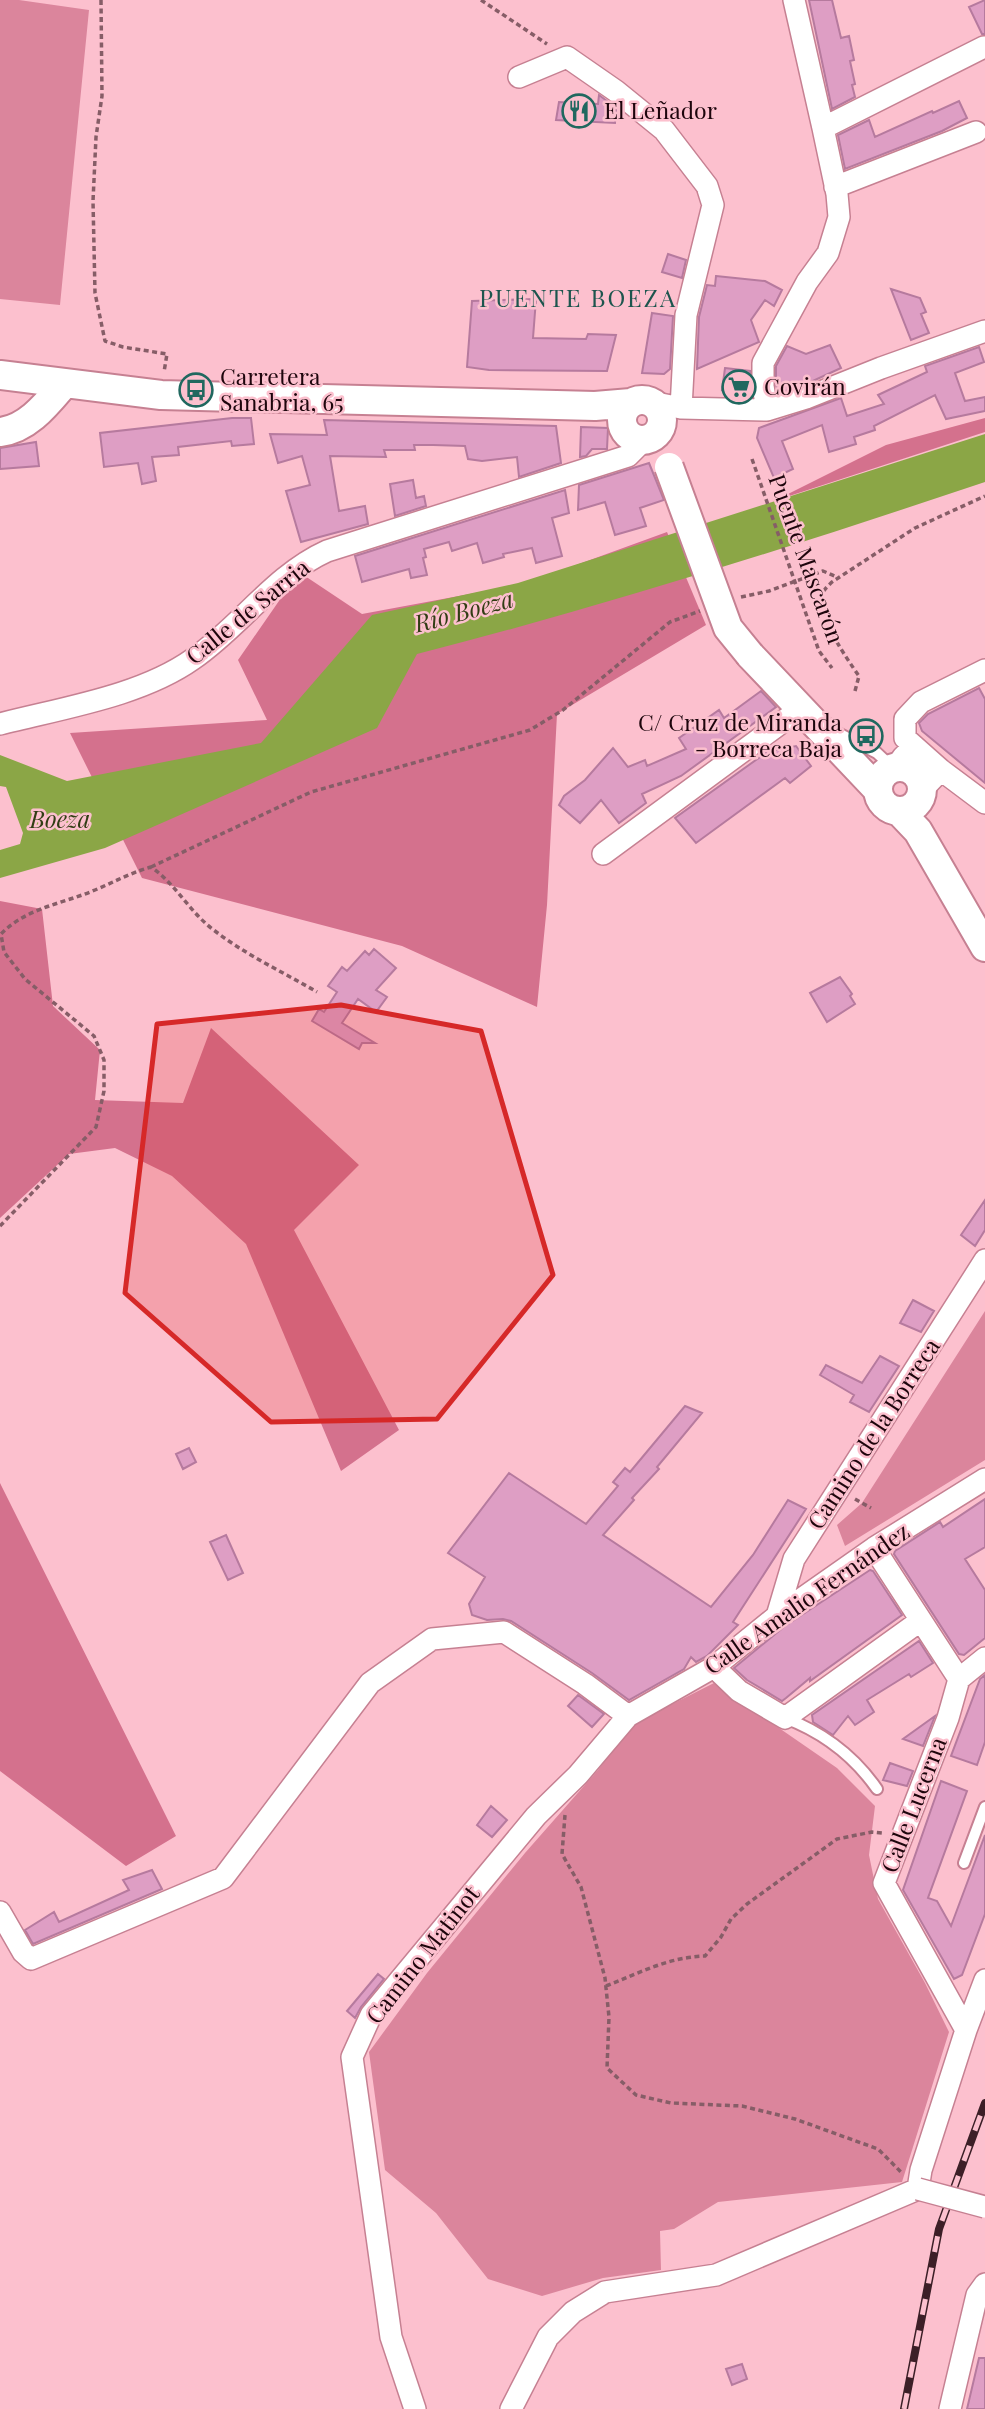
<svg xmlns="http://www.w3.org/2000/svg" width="985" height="2409" viewBox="0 0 985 2409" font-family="'Playfair Display',serif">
<rect width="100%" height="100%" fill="#fcc0ce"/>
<!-- green -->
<path fill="#db859c" d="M0,0H19L89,10L60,305L0,299Z
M985,1311V1460L845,1546L837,1525L862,1503Z
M714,1683L837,1768L875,1806L869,1855L878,1899L925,1983L949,2032L902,2182L718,2202L674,2229L660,2231L661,2270L603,2278L542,2296L488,2279L436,2213L385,2170L369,2052L427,1973L525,1853L598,1770L631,1725Z"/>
<!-- forest -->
<path fill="#d4718d" d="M985,418V432L774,501L886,445Z
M667,532L706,625L557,714L547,905L537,1007L402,946L142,878L70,733L267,720L238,660L299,572L362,614L524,584Z
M0,901L42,909L53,1006L100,1050L95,1100L183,1103L211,1028L359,1165L294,1230L399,1430L341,1471L246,1244L172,1176L115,1148L69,1154L0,1218Z
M0,1483L176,1836L126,1866L0,1771Z"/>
<!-- water -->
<path fill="#8ba646" d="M985,434V482C797,545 609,605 417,654L377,728L105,848L0,878V850L20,844L23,833L6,787L0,786V755L67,781L261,743L372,615L518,583Z"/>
<!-- building -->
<path fill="#de9ec4" stroke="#b67a9e" stroke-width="2" d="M809,0H832L841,38L849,36L854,60L850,61L855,84L852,85L855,97L832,109Z
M985,0V34H982L969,7Z
M599,95L616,108L615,123L556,120L559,102L598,104Z
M959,101L967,118L942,131L845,169L838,135L869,120L875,137L932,111L933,113Z
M668,254L686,260L682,278L662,272Z
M716,276L765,281L782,290L774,306L765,300L751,320L759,342L697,369L699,317L707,285L715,286Z
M891,289L920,298L926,312L921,314L929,333L911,340Z
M536,299L533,338L586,339L588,334L616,335L607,371L489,370L467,367L472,301Z
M652,313L673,316L670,369L664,374L642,373Z
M830,345L841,368L802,386L779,393L776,385V366L787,346L806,354Z
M979,347L984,362L955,373L965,401L985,397V411L946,419L935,395L874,426L875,430L854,437L856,444L829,452L822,425L782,441L793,469L774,478L757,438L759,428L841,398L847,416L884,404L878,395L927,372L925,366Z
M725,368L750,371L751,393L722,390Z
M232,418H251L254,444L232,446L231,441L178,447L179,455L152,457L156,481L142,484L138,463L104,467L100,433Z
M324,420L556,426L561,463L519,477L517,457L482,461L468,459L465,446L433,445H414L415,450H384L386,457L330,456L339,511L365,506L368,524L301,542L286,491L310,485L302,456L278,463L270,434L327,435Z
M581,427L608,428L607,449H592L586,456L580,457Z
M36,442L39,466L0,469V448Z
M649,463L664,500L640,508L646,526L615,535L605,502L578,510L579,485Z
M413,480L416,498L424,496L426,506L395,516L390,484Z
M565,490L569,513L552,518L562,556L536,563L532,548L503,554L504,557L483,563L477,543L452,551L449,542L424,549L426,557L423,558L427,575L411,578L409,569L362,582L355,556Z
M979,688L985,699V783L922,731L919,723L928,714Z
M761,691L776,707L681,776L642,794L646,803L619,823L601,800L580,823L559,805L564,796L585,780L613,748L628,767L645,760L647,766L686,749L679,738L719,710L724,718Z
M796,746L811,766L790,783L785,778L696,843L675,818L767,752Z
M374,949L396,968L376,990L387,997L376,1012L358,999L342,1023L375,1043H362L359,1049L312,1021L319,1009L324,1012L337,992L328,986L342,967L347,971L365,951L369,955Z
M840,977L852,994L850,996L855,1004L827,1022L810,993Z
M985,1200V1230L975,1246L961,1235Z
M913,1300L934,1311L921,1332L900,1323Z
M880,1356L899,1366L869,1412L850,1402L854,1395L820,1375L826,1365L862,1383Z
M685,1406L702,1413L657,1467L659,1469L632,1498L634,1500L603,1535L711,1607L753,1555L788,1500L806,1509L733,1622L738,1625L707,1656L696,1662L691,1657L684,1669L629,1700L592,1673L511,1621L503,1619L487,1620L472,1615L469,1604L485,1577L448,1553L509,1473L586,1524L618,1486L613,1482L625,1468L630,1472Z
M189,1448L196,1462L183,1469L176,1454Z
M985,1499V1547L965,1559L985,1590V1638L964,1655L959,1654L894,1554L895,1551L940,1522L943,1527Z
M226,1535L243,1573L228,1580L210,1542Z
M870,1570L873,1571L902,1615L810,1681V1678L786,1698L782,1701L747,1680L734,1668L785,1626Z
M919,1641L933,1663L911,1677L909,1674L867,1700L874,1712L855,1725L848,1716L833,1735L813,1722L812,1715Z
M985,1675V1742L977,1765L951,1756L980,1679Z
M578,1695L604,1714L592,1727L568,1706Z
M935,1716L923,1746L903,1739Z
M890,1763L913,1771L907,1786L883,1780Z
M941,1781L967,1791L928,1898L937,1901L951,1926L985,1835V1914L962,1975L954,1979L903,1890Z
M491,1806L507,1820L492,1837L477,1825Z
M152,1870L162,1889L33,1944L25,1930L54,1912L59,1922L129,1890L123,1880Z
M378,1974L384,1979L361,2007L355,2018L347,2011Z
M979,2358H985V2409H967Z
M742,2364L747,2379L732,2385L726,2369Z"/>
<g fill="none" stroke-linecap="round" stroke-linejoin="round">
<defs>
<path id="service" d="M834,731L877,753L893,768
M785,1718C822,1732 854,1756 877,1789
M964,1863L985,1807"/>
<path id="minor" d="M519,77L567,57L616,91L664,130L707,186L713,205L686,315L681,408
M823,128L984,47
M835,187L976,132
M651,402L681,408L767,410L806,398L881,368L985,331
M767,410L763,386V363L807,282L828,253L839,217L837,194L823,128L794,0
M985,670L921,702L905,719V738L941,770L985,803
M0,724C62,708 141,696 193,659C240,627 274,575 327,551L628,456L644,440
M896,767L903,757L914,746
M922,790L941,770
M603,854L800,709
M874,1548L959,1679
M777,1616L794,1559L985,1260
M714,1667L739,1691L785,1718L920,1621
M0,1912L23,1952L31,1959L223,1878L370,1683L432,1639L504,1632L585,1684L628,1716
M966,2030L884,1883L948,1718L959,1679L985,1658
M415,2409L391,2337L352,2057L371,2015L536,1816L578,1775L628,1716L714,1667L777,1616L874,1548L985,1479
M511,2409L548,2337L573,2312L605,2292L716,2275L918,2189L921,2170L966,2030L985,1980
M950,2409L977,2295L985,2284"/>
<path id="tertiary" d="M0,375L161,395L595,406L631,403
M622 420a20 20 0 1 1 40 0a20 20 0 1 1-40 0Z
M0,432C27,429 46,405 63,385
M750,655L878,790
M878 789a22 22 0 1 1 44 0a22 22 0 1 1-44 0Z
M899,811L918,831L985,947"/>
</defs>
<!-- service casing -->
<use href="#service" stroke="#c68092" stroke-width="14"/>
<!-- minor casing -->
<use href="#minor" stroke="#c68092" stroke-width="24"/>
<!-- tertiary casing -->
<use href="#tertiary" stroke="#c68092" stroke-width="32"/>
<!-- path -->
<path stroke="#865d67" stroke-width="3.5" stroke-dasharray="5 3.5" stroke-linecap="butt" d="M101,0L102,96L96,137L93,201L95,293L105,341L123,347L167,354L164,372
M481,0L547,44
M741,597L769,591L823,571L839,578
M855,691L859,676C847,659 817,616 822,595C823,590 828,586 832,582L915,528L985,496
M151,867L311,792L530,730L563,710L670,622L700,611
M0,1226L96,1127L104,1091V1060L94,1036L25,979L4,952L1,934C26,908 62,904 95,890C114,882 130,873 151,867C176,884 190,913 215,931C246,955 283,972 317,992
M855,1499L871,1508
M565,1815L562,1854L581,1887L605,1978L609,2017L607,2068L636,2095L671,2103L742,2106L795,2119L878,2149L901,2172
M606,1986C639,1973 669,1957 705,1956L721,1937L731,1919L747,1904L837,1839L872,1832L882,1833"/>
<!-- service -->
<use href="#service" stroke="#fff" stroke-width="10"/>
<!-- minor -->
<use href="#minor" stroke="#fff" stroke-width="21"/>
<!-- tertiary -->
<use href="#tertiary" stroke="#fff" stroke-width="28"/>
<defs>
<path id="rail" d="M904,2409L939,2229L985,2103"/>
</defs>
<!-- rail casing -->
<use href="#rail" stroke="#3c1f27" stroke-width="8"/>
<!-- rail -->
<use href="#rail" stroke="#fcc0ce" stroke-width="5" stroke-dasharray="16" stroke-linecap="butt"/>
<defs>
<path id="minor-bridge" d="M918,2189L985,2207"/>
<path id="tertiary-bridge" d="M669,467L728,628L750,655"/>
</defs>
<!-- minor-bridge casing -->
<use href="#minor-bridge" stroke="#c68092" stroke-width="24" stroke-linecap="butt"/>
<!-- tertiary-bridge casing -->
<use href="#tertiary-bridge" stroke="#c68092" stroke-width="32" stroke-linecap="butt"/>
<!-- path-bridge -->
<path stroke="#865d67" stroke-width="3.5" stroke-dasharray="5 3.5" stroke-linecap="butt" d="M752,459L819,651L832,668"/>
<!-- minor-bridge -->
<use href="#minor-bridge" stroke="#fff" stroke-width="21"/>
<!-- tertiary-bridge -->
<use href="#tertiary-bridge" stroke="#fff" stroke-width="28"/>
</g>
<!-- marked area -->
<path fill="#d62828" fill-opacity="0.2" stroke="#d62828" stroke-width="5" stroke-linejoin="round" d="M341,1005L481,1031L553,1275L437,1419L271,1422L125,1293L157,1024Z"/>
<!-- icons -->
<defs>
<symbol id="restaurant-ring" viewBox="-11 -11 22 22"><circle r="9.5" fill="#fcc0ce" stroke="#20685f" stroke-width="1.5"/><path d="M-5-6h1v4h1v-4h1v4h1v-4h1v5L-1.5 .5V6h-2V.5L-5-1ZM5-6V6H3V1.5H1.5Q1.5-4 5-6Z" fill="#20685f"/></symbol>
<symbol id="supermarket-ring" viewBox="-11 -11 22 22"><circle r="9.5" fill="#fcc0ce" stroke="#20685f" stroke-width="1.5"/><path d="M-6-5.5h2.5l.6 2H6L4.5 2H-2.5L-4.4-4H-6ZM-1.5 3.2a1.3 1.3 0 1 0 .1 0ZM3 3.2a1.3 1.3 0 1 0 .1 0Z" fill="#20685f"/></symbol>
<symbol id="bus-ring" viewBox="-11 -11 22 22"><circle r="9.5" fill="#fcc0ce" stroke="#20685f" stroke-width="1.5"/><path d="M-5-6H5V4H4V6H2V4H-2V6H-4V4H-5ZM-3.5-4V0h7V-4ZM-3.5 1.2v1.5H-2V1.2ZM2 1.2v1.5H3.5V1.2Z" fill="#20685f"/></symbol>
</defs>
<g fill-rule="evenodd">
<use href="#restaurant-ring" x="560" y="92" width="38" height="38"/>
<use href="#supermarket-ring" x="720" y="368" width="38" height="38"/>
<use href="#bus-ring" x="177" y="371" width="38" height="38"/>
<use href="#bus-ring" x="847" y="717" width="38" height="38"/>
</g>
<g text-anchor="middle" stroke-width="5" stroke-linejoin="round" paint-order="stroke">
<!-- poi labels -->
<g font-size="23" fill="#1d050c" stroke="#fcc0ce" text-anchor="start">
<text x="604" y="119">El Leñador</text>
<text x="220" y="385">Carretera<tspan x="220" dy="26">Sanabria, 65</tspan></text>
<text x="764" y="395">Covirán</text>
<text x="842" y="731" text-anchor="end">C/ Cruz de Miranda<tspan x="842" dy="26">- Borreca Baja</tspan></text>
</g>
<!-- street labels -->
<g font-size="23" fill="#1d050c" stroke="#fcc0ce">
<text transform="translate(806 559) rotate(70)" y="8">Puente Mascarón</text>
<text transform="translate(248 612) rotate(-39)" y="8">Calle de Sarria</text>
<text transform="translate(874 1434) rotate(-57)" y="8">Camino de la Borreca</text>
<text transform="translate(807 1599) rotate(-35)" y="8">Calle Amalio Fernández</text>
<text transform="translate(914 1805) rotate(-69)" y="8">Calle Lucerna</text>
<text transform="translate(423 1955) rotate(-52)" y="8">Camino Matinot</text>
</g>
<!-- neighbourhood labels -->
<g font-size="24" letter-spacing="2" fill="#1d554e" stroke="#fcc0ce">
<text x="578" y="307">PUENTE BOEZA</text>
</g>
<!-- water labels -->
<g font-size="24" font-style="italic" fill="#313d14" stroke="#fcc0ce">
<text transform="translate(464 612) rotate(-15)" y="8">Río Boeza</text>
<text x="60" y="828">Boeza</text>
</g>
</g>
</svg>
